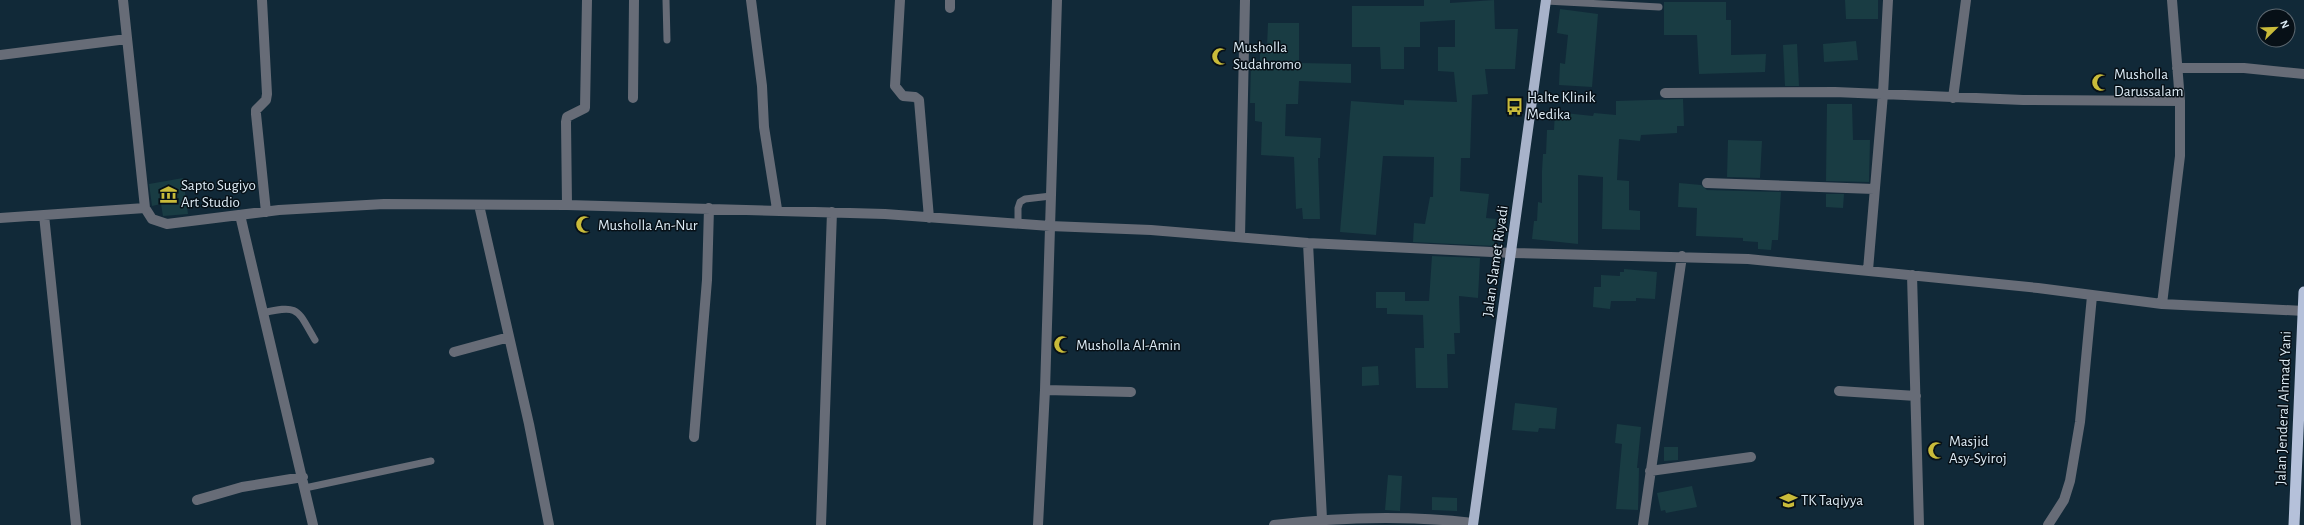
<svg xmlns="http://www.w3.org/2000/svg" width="2304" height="525" viewBox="0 0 2304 525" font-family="'Alegreya Sans',sans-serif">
<rect width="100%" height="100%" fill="#112938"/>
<!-- building -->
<path fill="#193c43" d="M1424,0H1450V3L1494,0L1495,29H1518L1515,69H1485L1488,94L1472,95L1470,158H1461L1460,191L1489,194L1486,218L1496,219L1494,246L1413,242L1414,223L1425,224L1430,197H1433L1434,157L1383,156L1376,235L1340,232L1351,101L1404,105V100L1457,102L1454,72L1438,71V47H1455V20L1420,22V47H1404V69H1381L1380,47H1352V6H1424Z
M1845,0H1878V19H1846Z
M1664,2H1726V20H1731V55L1766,54L1765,72L1699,74L1697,35H1664Z
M1560,9L1598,14L1592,87L1559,85L1560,63L1565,64L1568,35L1557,33Z
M1268,23H1299V63L1351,64V83L1299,81L1298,104H1286L1285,136L1321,138L1320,158H1318L1320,219H1303L1302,208L1296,209L1294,157L1261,155L1262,122L1255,121V103H1250L1251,62H1260V47H1267Z
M1856,41L1858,60L1824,62L1823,44Z
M1797,44L1799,86H1785L1783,45Z
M1683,99L1684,126H1677V133L1641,135L1640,141L1619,139L1617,180L1629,181V210L1640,211V230L1602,229L1603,177L1578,175V244L1532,239L1534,221H1537L1538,202L1542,203V171L1543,154H1546L1547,130H1554L1555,112L1593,116L1594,113L1616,115V101Z
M1827,104H1852L1853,140H1870L1869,182L1826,181Z
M1728,140L1762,141L1760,178L1727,177Z
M183,178L188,214L163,216L161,204L152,206L149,184Z
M1679,183L1701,185L1707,190L1781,192L1778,240H1772L1771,250L1758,249V242L1743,241V238L1696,236L1697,208L1678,207Z
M1826,194H1844L1843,208L1826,207Z
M1432,256L1480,258L1478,298L1459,296L1460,333H1454L1455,354H1447L1448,388H1416L1415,348H1424L1423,315L1387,314V308H1376V292H1405V301H1429Z
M1624,269L1657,272L1655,299L1636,298V301H1611L1610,309L1593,307L1594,287H1601V275L1620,276V272H1624Z
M1378,366L1379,385L1362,386V367Z
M1515,403L1557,408L1555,429L1539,428L1538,432L1512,430Z
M1617,424L1641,427L1637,468H1639L1638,510L1616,509L1622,444L1615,443Z
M1664,447H1678V460L1664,461Z
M1388,475L1402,476L1400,511L1385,510Z
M1692,486L1697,507L1666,513L1665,510L1661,511L1657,493Z
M1432,497L1457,498V511L1432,510Z"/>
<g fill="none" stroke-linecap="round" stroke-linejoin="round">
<!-- service -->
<path stroke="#676c77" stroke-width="7" d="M666,0L667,40
M1546,1L1659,7
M1018,224V208L1020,202L1025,199L1051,196
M263,313C300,304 297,310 315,340
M305,488L431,461"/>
<!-- minor -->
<path stroke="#676c77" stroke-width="10" d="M123,0L145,208
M262,0L267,94L266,100L256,110V114L266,212
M751,0L762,86L764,127L777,209
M900,0L895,86L903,96L915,97L919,100L929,218
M950,8V0
M0,55L127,39
M2177,68H2244L2304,74
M1665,93L1835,92L2023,100L2180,101
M633,98L634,0
M1953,98L1966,0
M1707,183L1874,189
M479,205L529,424L549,525
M567,205L566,122L567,117L585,108L587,0
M44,215L76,525
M240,215L313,525
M0,218L145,208L152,219L167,224L279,210L384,204L567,205L885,214L1050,226L1151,230L1308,243L1512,253L1748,259L2038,288L2162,304L2304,311
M1240,237L1245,0
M1308,243L1322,519
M1868,270L1883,94L1888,0
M1912,275L1919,525
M2162,304L2180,156V101L2172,0
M454,352L509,337
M1045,390L1131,392
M1839,391L1916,396
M694,437L707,280L709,208
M1650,471L1751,457
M197,500L242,487L303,477
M821,525L832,212
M1038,525L1045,390L1057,0
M1274,525C1340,517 1407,515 1473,523
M1643,525L1682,256
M2048,525L2064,500L2070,481L2080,422L2092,296"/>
<!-- primary -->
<path stroke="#a8b3ca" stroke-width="10" d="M1473,525L1546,0"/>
<!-- trunk -->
<path stroke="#b5c1da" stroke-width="11" d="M2294,525L2304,292"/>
</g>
<!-- icons -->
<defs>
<symbol id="mosque-bare" viewBox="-9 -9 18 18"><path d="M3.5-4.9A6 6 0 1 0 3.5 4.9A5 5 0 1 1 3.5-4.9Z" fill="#c9bb3a" stroke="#071017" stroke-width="2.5" paint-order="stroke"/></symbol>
<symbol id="bus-bare" viewBox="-9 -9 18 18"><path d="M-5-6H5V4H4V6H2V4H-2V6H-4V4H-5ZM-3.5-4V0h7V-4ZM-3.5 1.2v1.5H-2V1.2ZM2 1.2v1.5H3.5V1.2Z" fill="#c9bb3a" stroke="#071017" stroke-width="2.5" paint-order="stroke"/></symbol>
<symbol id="museum-bare" viewBox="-9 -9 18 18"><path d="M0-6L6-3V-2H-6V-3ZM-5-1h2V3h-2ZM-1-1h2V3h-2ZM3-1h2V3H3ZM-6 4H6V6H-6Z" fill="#c9bb3a" stroke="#071017" stroke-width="2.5" paint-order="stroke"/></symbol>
<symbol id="school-bare" viewBox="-9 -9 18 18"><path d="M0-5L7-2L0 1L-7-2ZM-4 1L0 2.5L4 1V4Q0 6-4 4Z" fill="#c9bb3a" stroke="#071017" stroke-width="2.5" paint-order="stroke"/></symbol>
</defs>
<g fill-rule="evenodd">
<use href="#mosque-bare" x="1208" y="44" width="25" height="25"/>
<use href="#mosque-bare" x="2088" y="70" width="25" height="25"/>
<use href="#bus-bare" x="1502" y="94" width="25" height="25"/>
<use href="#museum-bare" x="156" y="182" width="25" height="25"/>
<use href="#mosque-bare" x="572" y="212" width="25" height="25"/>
<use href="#mosque-bare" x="1050" y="332" width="25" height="25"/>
<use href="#mosque-bare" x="1924" y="438" width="25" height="25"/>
<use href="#school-bare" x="1776" y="488" width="25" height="25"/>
</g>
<g text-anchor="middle" stroke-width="3" stroke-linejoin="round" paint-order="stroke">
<!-- poi labels -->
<g font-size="15" fill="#ddebf5" stroke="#071017" text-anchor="start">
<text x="1233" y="52">Musholla<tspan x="1233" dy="17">Sudahromo</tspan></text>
<text x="2114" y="79">Musholla<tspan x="2114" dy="17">Darussalam</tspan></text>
<text x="1527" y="102">Halte Klinik<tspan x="1527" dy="17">Medika</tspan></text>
<text x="181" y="190">Sapto Sugiyo<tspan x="181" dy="17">Art Studio</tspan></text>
<text x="598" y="230">Musholla An-Nur</text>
<text x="1076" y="350">Musholla Al-Amin</text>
<text x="1949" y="446">Masjid<tspan x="1949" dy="17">Asy-Syiroj</tspan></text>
<text x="1801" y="505">TK Taqiyya</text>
</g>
<!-- street labels -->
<g font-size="15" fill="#ddebf5" stroke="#071017">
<text transform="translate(1495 261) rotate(-82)" y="5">Jalan Slamet Riyadi</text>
<text transform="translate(2283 408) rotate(-88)" y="5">Jalan Jenderal Ahmad Yani</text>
</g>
</g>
<!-- north arrow -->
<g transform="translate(2276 28) rotate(67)"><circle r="19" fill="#071017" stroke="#5d6870"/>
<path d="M0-3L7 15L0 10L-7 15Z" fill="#c9bb3a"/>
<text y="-6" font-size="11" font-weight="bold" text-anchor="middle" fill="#ddebf5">N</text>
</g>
</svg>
